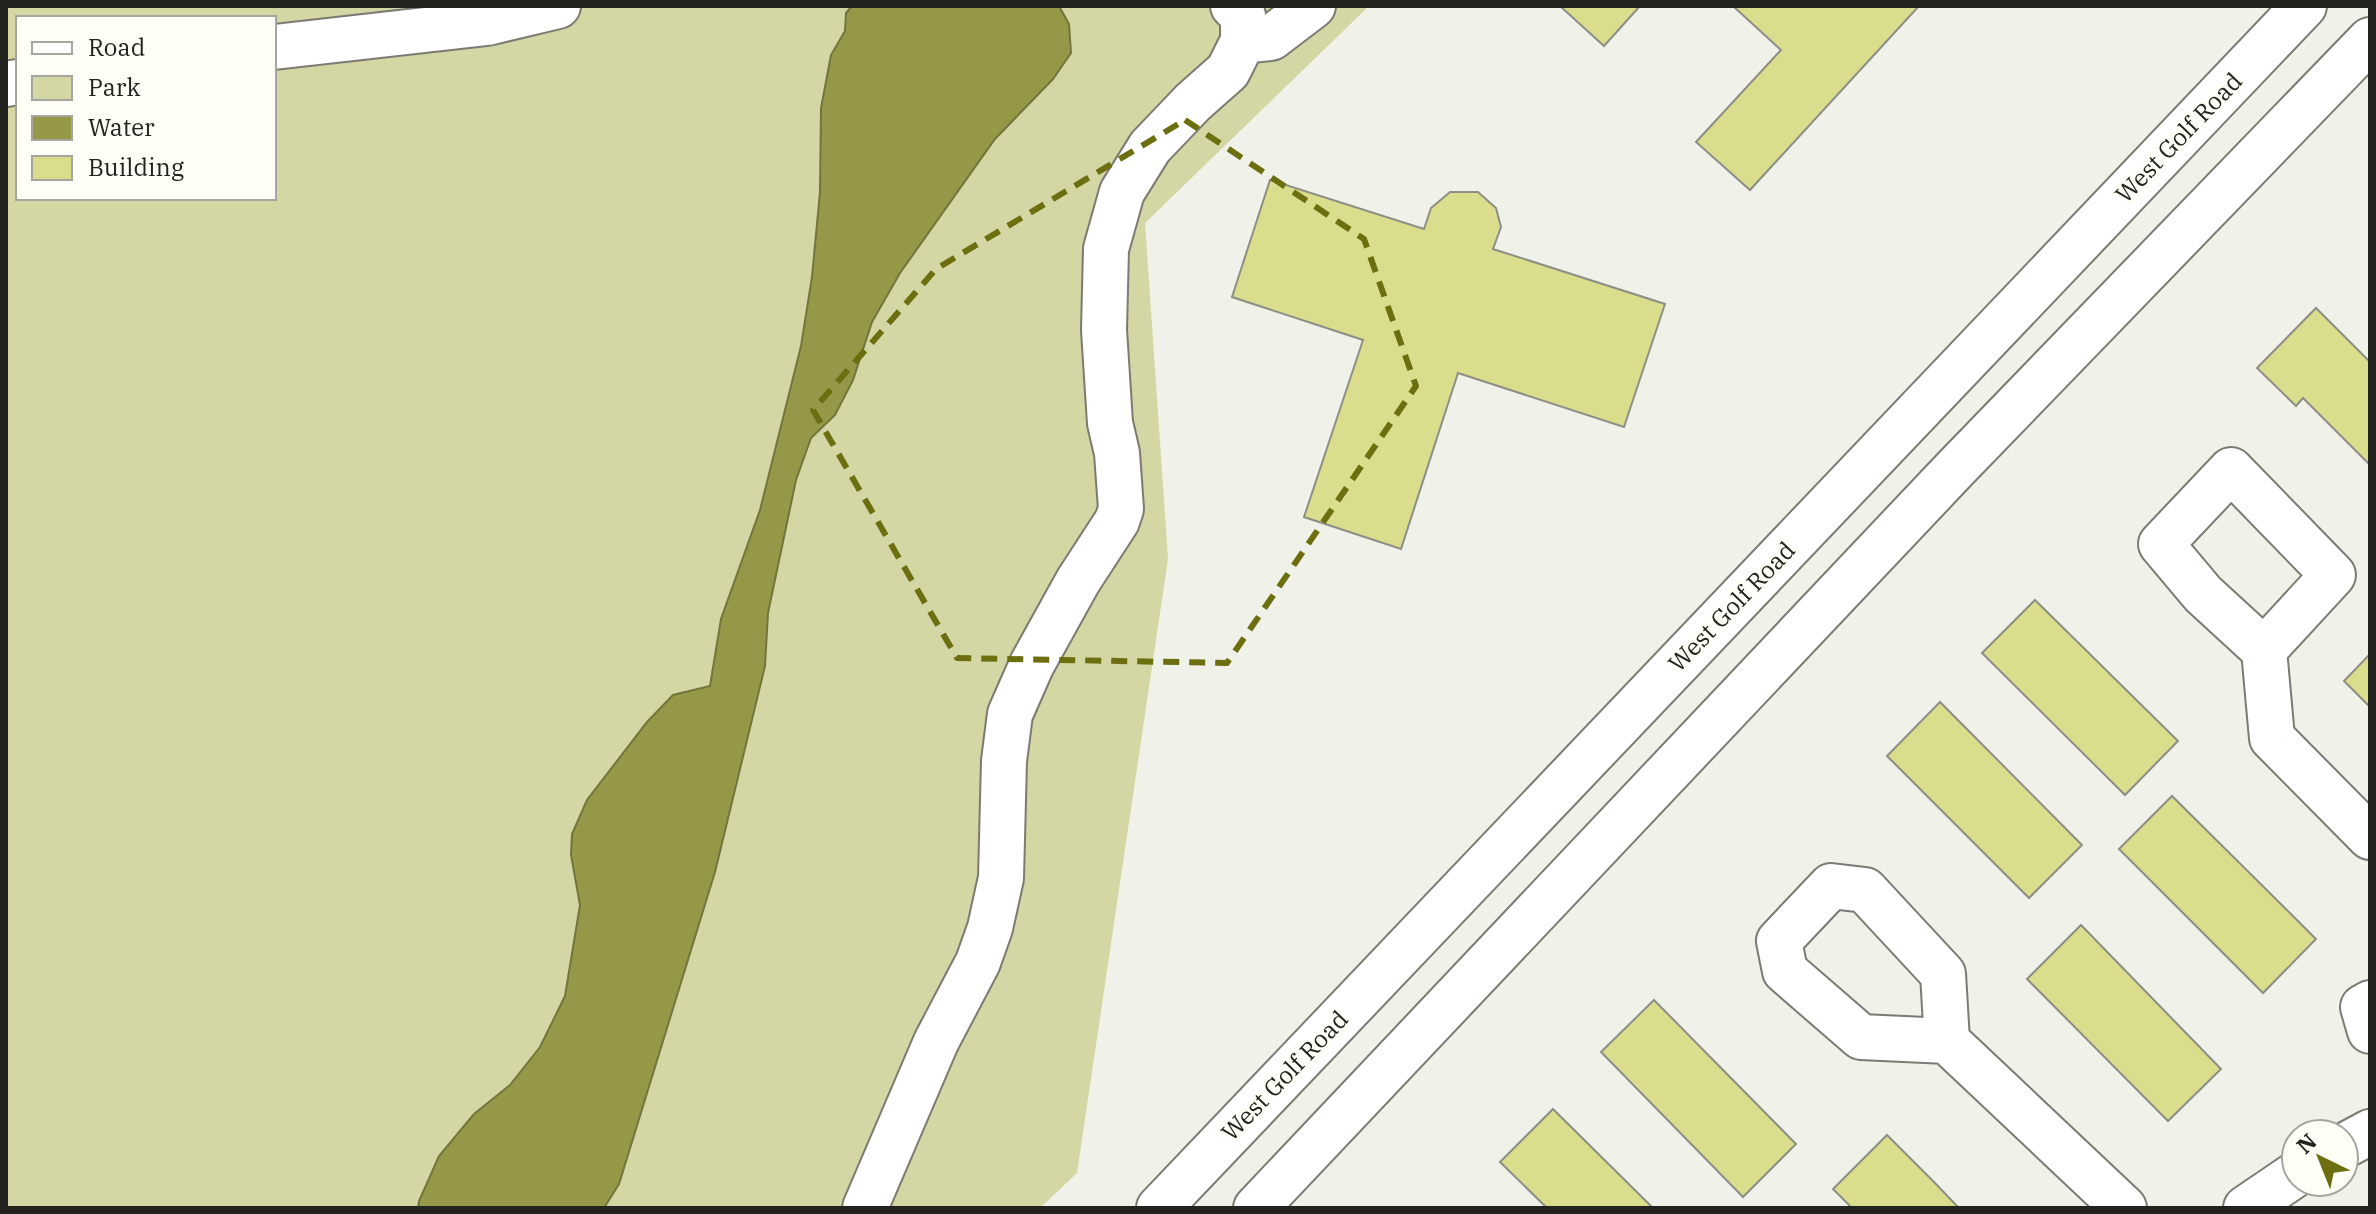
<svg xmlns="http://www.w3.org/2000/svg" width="2376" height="1214" viewBox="0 0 2376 1214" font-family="'IBM Plex Serif',serif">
<rect width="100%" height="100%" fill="#f0f1e8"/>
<!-- green -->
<path fill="#d4d6a3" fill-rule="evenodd" d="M6,6H1369L1145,223L1168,559L1077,1173L1040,1208H6ZM18,18H274V198H18Z"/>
<!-- water -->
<path fill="#969848" stroke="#73753c" stroke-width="2" d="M852,6H1059L1069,24L1071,53L1053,79L995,139L900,273L872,322L853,380L835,415L811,438L796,480L768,613L765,666L715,872L619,1184L604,1208H418L419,1201L439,1156L474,1114L510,1085L540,1047L565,996L580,905L571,855L572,834L587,800L647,722L673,695L710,686L721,619L760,510L801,346L812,277L820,192L821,108L831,55L845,31L846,13Z"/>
<!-- building -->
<path fill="#dadd8b" stroke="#8d8e85" stroke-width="2" d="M1560,6H1640L1604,46Z
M1733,6H1919L1750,190L1696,142L1781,50Z
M1270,180L1424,229L1431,208L1450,192H1478L1496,208L1501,227L1493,249L1665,304L1624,427L1458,373L1401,549L1304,517L1363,340L1232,297Z
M2316,308L2370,362V465L2303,398L2296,406L2257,368Z
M2035,600L2178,741L2125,795L1982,653Z
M2370,654V707L2344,681Z
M1940,702L2082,845L2029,898L1887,756Z
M2172,796L2316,939L2263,993L2119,849Z
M2081,925L2221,1069L2168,1121L2027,979Z
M1654,1000L1796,1144L1743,1197L1601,1052Z
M1553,1109L1653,1208H1547L1500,1162Z
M1887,1135L1933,1181L1959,1208H1852L1833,1189Z"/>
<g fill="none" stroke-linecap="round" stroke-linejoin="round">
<defs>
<path id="minor" d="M1233,6L1243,16V41L1271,38L1313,6
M274,47L487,23L558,6
M6,84L18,82
M2264,650L2333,575L2231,470L2161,544L2203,594L2264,650L2272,738L2370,837
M2370,1003L2363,1007L2370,1031
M1947,1041L1943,974L1865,890L1831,886L1779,941L1785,971L1861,1037L1947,1041L2124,1208
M2344,1146L2370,1132
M865,1208L936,1042L978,962L990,928L1001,878L1004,761L1010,714L1032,664L1078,581L1117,521L1121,509L1117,453L1110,423L1104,330L1106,249L1122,192L1150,147L1193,102L1228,71L1243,41
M2246,1208L2296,1174"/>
<path id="major" d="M1159,1208L2304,6
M1256,1208L1953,471L2370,40"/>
</defs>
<!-- minor casing -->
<use href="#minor" stroke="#7b7b73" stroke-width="48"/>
<!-- major casing -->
<use href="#major" stroke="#7b7b73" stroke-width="48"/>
<!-- minor -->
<use href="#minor" stroke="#fff" stroke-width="44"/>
<!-- major -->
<use href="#major" stroke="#fff" stroke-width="44"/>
</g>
<!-- marked area -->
<path fill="none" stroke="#6d6e10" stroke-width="6" stroke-dasharray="16 10" stroke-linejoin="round" d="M1185,120L1364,239L1416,386L1227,663L957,658L813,410L936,269Z"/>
<g text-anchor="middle" stroke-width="6" stroke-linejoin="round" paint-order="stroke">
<!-- street labels -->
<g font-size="24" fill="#22221f" stroke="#fdfef5">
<text transform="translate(2179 138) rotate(-46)" y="8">West Golf Road</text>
<text transform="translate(1732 607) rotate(-46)" y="8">West Golf Road</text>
<text transform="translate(1285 1076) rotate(-46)" y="8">West Golf Road</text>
</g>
</g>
<!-- border -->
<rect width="2376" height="1214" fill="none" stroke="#22221f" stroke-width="16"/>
<!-- legend -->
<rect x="16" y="16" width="260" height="184" fill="#fdfef5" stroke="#a5a69f" stroke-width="2"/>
<rect x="32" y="42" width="40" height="12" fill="#ffffff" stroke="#a5a69f" stroke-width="2"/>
<text x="88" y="56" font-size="24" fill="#22221f">Road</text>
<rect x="32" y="76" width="40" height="24" fill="#d4d6a3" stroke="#a5a69f" stroke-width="2"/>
<text x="88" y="96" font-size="24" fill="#22221f">Park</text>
<rect x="32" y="116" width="40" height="24" fill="#969848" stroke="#a5a69f" stroke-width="2"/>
<text x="88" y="136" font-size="24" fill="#22221f">Water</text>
<rect x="32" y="156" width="40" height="24" fill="#dadd8b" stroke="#a5a69f" stroke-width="2"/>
<text x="88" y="176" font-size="24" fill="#22221f">Building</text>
<!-- north arrow -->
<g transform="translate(2320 1158) rotate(317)"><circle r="38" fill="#fdfef5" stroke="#a5a69f" stroke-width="2"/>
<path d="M0-6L14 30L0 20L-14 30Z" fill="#6d6e10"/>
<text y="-12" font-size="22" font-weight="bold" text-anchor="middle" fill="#22221f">N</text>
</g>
</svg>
